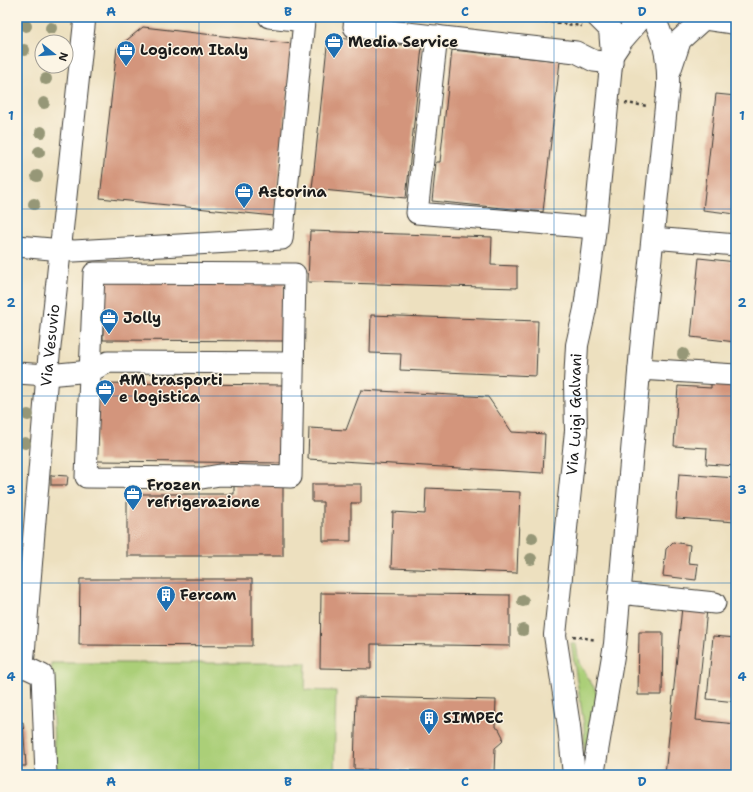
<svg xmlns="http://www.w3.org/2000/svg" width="753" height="792" viewBox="0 0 753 792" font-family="'Shantell Sans',sans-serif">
<rect width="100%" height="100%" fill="#fcf5e5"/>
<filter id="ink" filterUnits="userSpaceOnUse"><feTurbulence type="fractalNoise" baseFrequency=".025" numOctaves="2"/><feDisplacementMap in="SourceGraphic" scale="8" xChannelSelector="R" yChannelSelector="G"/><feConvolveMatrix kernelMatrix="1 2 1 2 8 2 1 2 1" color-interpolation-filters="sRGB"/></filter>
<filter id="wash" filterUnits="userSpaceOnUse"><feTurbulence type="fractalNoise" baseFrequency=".012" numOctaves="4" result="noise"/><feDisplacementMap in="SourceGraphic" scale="16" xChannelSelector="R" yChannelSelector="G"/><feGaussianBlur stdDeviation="0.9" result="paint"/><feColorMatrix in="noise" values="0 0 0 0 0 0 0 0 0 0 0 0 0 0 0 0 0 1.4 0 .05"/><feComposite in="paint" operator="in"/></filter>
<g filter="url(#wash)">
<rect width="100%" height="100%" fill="#ede0bf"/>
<!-- green -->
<path fill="#abcf78" stroke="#64764a" d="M571,643L576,644L579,663L596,691L598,700L585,775L584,725Z
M51,663H306L305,690L336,691L334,775H55Z"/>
<g id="blocks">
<!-- building -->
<path fill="#d3957c" d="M143,27L293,44L274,216L100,198L117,48Z
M328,37L422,47L406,198L312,189Z
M452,50L560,61L543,212L432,201L436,162H440Z
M716,94L736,96V214L703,210Z
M310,231L492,237L491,265L517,266V288L308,282Z
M699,258L736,262V342L691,337Z
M103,278L284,279V341L103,340Z
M371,315L538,321L536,376L400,370L401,354L370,353Z
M711,378L736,379V466L706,464L707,448L674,446L678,386L711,388Z
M98,383L283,385L282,463L97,461Z
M361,390L488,397L512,432L545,434L543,473L308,459L309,428L346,430Z
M679,474L736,478V522L676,518Z
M51,475L68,476L67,485H51Z
M283,481V556H127V494H234V482Z
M312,484H361V503H351V541H323V502H312Z
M426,488L520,492L517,573L391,568L393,512L425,514Z
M673,542L690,545L688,563L698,564L696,580L663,576L666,549Z
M80,579H252V646L79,645Z
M321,593L510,595V646L371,644V669L320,668Z
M682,607L707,609L696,720L736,724V775H665Z
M639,632H663L662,695H638Z
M713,636L736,638V702L707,699Z
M356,697L496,700L495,727L499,729L503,737L502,742L495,748L494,773L354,769Z
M23,722L26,766H17V723Z"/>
</g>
</g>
<g filter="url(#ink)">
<use href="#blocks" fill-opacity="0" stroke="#3b3934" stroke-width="1"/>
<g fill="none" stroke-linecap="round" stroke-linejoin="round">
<defs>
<g id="minor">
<path d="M355,17L354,27L576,52L594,61L612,63"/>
<path d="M437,36L417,213L595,228"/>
<path d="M653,238L736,245"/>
<path d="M17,246L74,251L282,239L304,21L269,17"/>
<path d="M94,273L295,274L291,477L220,475L202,478L86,477Z"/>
<path d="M639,369L736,375"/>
<path d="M17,373L47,375L91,371L108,362L293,363"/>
<path d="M619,593L715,603"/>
<path d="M23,666L42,675L46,775"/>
<path id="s1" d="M17,670L23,666L47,375L85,17"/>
</g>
<g id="major">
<path d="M694,17L736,23"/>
<path d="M612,55L622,40L642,17"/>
<path d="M670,70L680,40L703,19"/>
<path id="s2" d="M574,775L569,726L555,635L576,431L575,382L577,345L585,309L595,228L612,55L610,29L598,17"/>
<path d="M593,775L615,644L641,350L668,87C669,62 665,39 653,17"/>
</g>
</defs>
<!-- minor casing -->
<use href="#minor" stroke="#3b3934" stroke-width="23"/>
<!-- major casing -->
<use href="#major" stroke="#3b3934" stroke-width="24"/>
<!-- path -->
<path stroke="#3b3934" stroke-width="2.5" stroke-dasharray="3 3" stroke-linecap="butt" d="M509,17L582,26
M625,103L648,106
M573,636L596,640"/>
<!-- minor -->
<use href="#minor" stroke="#fff" stroke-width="21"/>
<!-- major -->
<use href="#major" stroke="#fff" stroke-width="22"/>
</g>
<!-- trees -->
<g fill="#969777">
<circle cx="26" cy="26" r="6"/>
<circle cx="51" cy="28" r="6"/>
<circle cx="24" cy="50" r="6"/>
<circle cx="46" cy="79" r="6"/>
<circle cx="44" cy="103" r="6"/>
<circle cx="41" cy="132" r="6"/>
<circle cx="39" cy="152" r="6"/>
<circle cx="37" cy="176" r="6"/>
<circle cx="34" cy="204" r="6"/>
<circle cx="683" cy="354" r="6"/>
<circle cx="28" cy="415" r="6"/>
<circle cx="25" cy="443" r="6"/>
<circle cx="532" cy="538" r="6"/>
<circle cx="531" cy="559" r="6"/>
<circle cx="523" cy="601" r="6"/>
<circle cx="523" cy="630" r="6"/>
</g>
</g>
<!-- grid -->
<path fill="none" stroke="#1f6fb2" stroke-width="1" stroke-opacity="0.55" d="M199,17V775M376,17V775M554,17V775M17,209H736M17,396H736M17,583H736"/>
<!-- icons -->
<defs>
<symbol id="office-pin" viewBox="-11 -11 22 30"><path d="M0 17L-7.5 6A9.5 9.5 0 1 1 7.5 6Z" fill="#1f6fb2" stroke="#fcf5e5"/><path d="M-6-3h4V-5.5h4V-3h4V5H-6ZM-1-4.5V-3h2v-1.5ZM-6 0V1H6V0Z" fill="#fff"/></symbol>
<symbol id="building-pin" viewBox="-11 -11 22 30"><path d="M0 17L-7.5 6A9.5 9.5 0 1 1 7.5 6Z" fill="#1f6fb2" stroke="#fcf5e5"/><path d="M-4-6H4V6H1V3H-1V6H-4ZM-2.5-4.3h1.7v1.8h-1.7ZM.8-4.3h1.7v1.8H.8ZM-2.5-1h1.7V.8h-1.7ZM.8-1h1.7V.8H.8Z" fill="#fff"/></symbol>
</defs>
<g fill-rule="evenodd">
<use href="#office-pin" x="323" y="31" width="22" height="30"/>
<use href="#office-pin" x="115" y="39" width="22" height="30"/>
<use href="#office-pin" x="233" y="181" width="22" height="30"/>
<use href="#office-pin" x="98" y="307" width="22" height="30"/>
<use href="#office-pin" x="94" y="378" width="22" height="30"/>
<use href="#office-pin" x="122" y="483" width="22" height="30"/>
<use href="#building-pin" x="155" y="584" width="22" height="30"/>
<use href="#building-pin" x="418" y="707" width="22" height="30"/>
</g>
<g text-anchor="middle" stroke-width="3" stroke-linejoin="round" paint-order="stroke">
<!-- poi labels -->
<g font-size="15" font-weight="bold" fill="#1c1c1c" stroke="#fcf5e5" text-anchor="start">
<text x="348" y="47">Media Service</text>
<text x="140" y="55">Logicom Italy</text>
<text x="258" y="197">Astorina</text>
<text x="123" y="323">Jolly</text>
<text x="119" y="385">AM trasporti<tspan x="119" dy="17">e logistica</tspan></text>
<text x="147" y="490">Frozen<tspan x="147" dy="17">refrigerazione</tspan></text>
<text x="180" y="600">Fercam</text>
<text x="443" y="723">SIMPEC</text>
</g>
<!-- street labels -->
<g font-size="15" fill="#1c1c1c" stroke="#fcf5e5">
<text dy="5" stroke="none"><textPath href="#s1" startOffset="329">Via Vesuvio</textPath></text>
<text dy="5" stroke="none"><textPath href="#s2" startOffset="363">Via Luigi Galvani</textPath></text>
</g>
</g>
<!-- margin -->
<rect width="753" height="792" fill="none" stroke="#fcf5e5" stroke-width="44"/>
<!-- north arrow -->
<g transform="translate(54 54) rotate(107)"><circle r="19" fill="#fcf5e5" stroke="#a29e95"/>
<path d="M0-3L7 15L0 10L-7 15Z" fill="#1f6fb2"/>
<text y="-6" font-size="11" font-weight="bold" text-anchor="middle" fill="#1c1c1c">N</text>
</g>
<rect x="22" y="22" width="709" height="748" fill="none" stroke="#1f6fb2" stroke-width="1.5"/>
<g font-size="13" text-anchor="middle" font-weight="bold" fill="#1f6fb2">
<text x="111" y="16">A</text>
<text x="288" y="16">B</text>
<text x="465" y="16">C</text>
<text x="642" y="16">D</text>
<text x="11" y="120">1</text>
<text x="742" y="120">1</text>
<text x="11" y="307">2</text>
<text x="742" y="307">2</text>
<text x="11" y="494">3</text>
<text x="742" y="494">3</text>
<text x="11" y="681">4</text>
<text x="742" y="681">4</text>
<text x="111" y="786">A</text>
<text x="288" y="786">B</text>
<text x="465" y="786">C</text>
<text x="642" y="786">D</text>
</g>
</svg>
